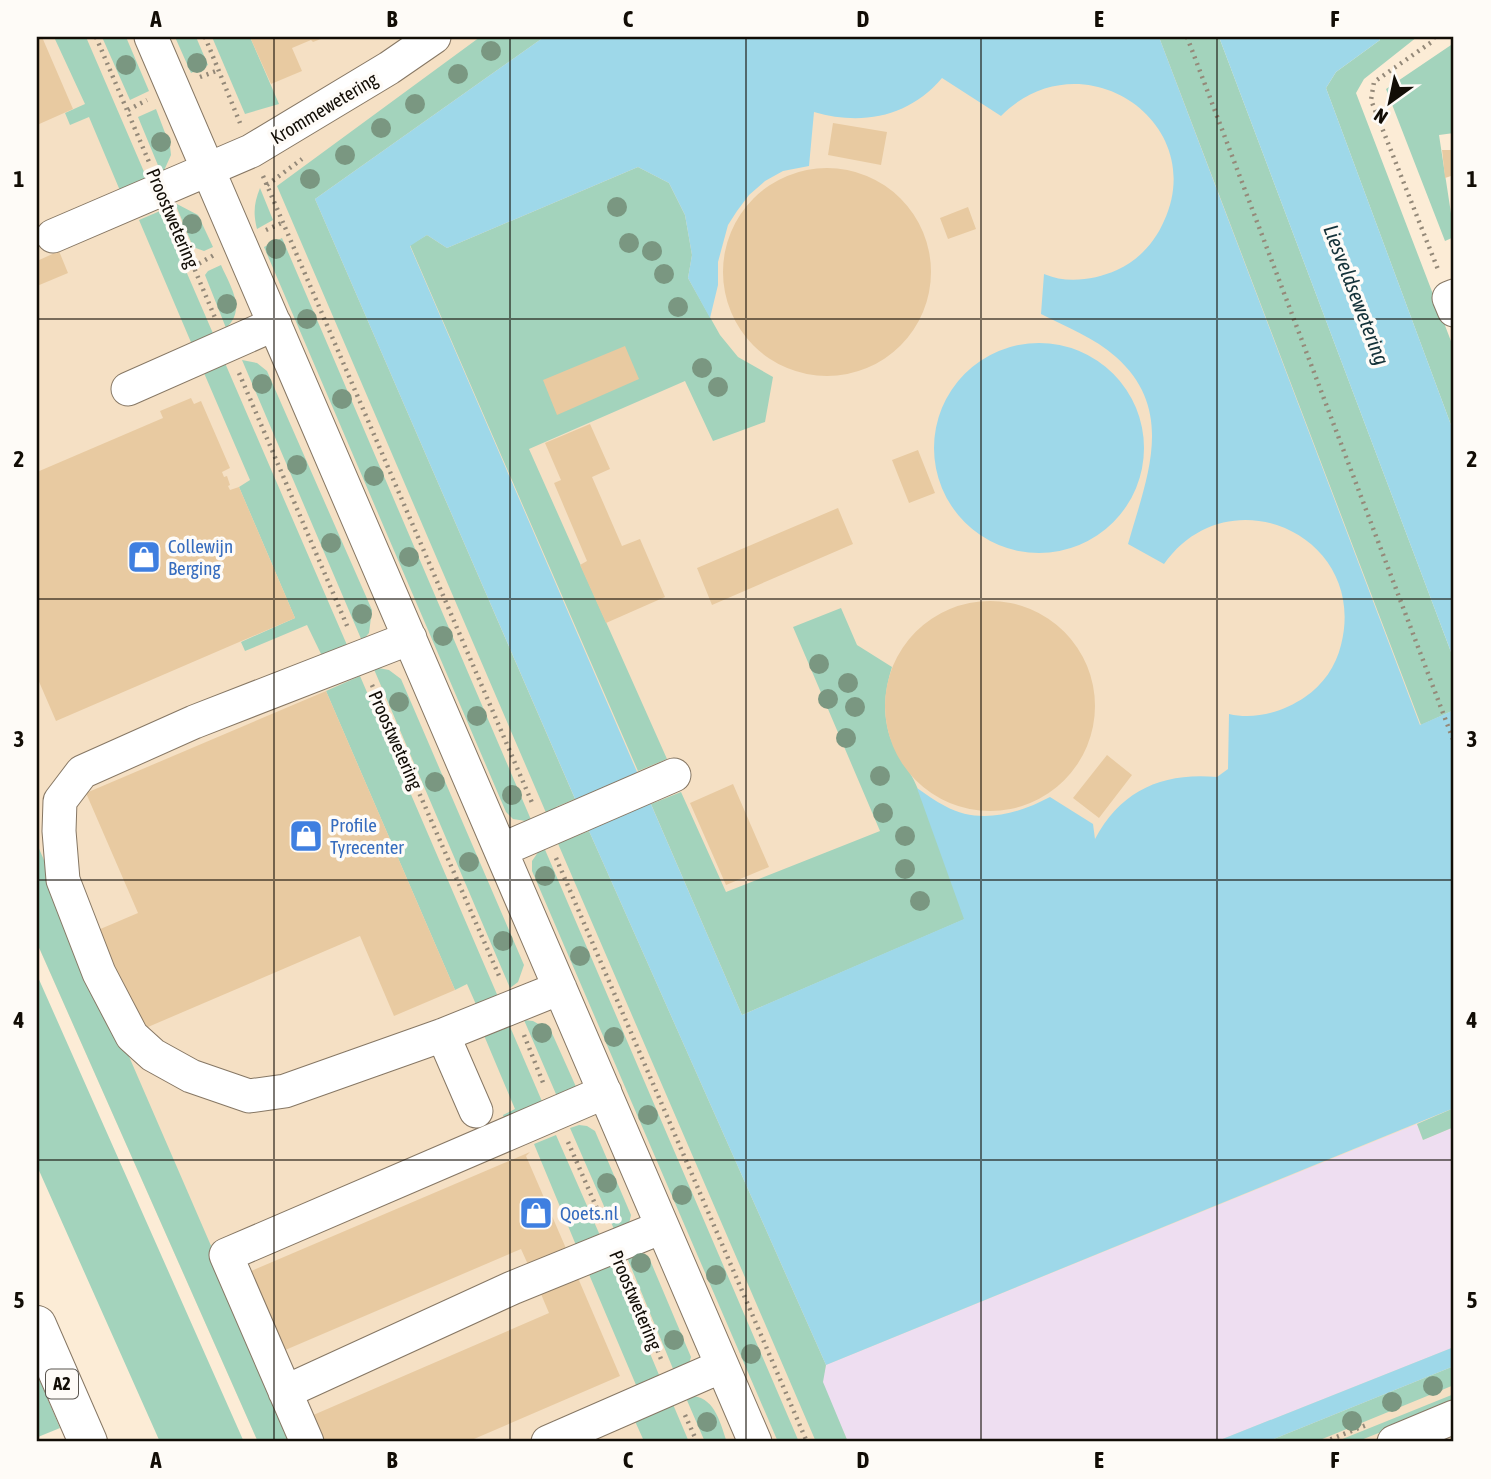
<svg xmlns="http://www.w3.org/2000/svg" width="1491" height="1479" viewBox="0 0 1491 1479" font-family="'Asap Condensed',sans-serif">
<rect width="100%" height="100%" fill="#fcecd6"/>
<!-- built -->
<path fill="#f5e0c4" d="M37,37H1210L1454,677V1442H258L37,943Z"/>
<!-- industrial -->
<path fill="#eedef1" d="M1417,1124L1423,1140L1454,1127V1347L1215,1442H848L822,1382L826,1365Z"/>
<!-- green -->
<path fill="#a3d3bc" d="M54,37H86L148,181L121,193L89,117L70,125L65,113L85,104Z
M102,37H126L149,91L130,100Z
M175,37H196L208,65L191,73Z
M212,37H250L279,104L245,114Z
M480,37H544L315,199L575,799L556,807L557,812L547,815L277,186Z
M1159,37H1219L1454,660V710L1421,725Z
M1378,37H1417L1364,79L1356,93L1454,349V433L1326,88L1336,72L1380,40Z
M1454,43V133L1439,135L1454,233V237L1445,241L1386,89Z
M156,109L170,146L171,155L162,175L138,117Z
M638,167L669,183L685,215L692,255L688,278L720,335L738,357L773,377L765,422L713,441L685,381L529,449L667,759L638,771L410,245L427,235L447,248Z
M260,188L273,220L257,229C253,213 254,203 260,188Z
M175,203L198,215L213,247L204,251L193,247Z
M160,211L215,338L193,347L139,220Z
M282,238L532,822L513,819L506,812L264,247Z
M221,265C230,286 247,309 226,328L205,275L208,271Z
M242,360L257,363L267,371L372,610L369,633L362,641Z
M225,363L347,645L322,656L307,625L245,651L241,642L295,618L239,487L250,480L204,373Z
M841,608L857,645L892,667C886,686 883,705 887,725C891,750 908,765 917,787C935,830 949,875 965,919L742,1015L651,804L681,792L726,892L880,831L793,627Z
M373,667L389,670L401,679L524,965L518,982L510,988Z
M360,676L499,999L478,1009L467,984L455,990L326,691Z
M589,831L826,1365L823,1382L848,1442H816L556,839L567,835L569,839Z
M37,844L296,1442H258L37,943Z
M543,845L799,1442H778L532,871V861Z
M37,975L244,1442H160L37,1166Z
M524,1020L533,1021L551,1031L577,1089L562,1108Z
M508,1022L547,1113L509,1129L503,1115L515,1109L483,1033Z
M1454,1108V1127L1423,1140L1417,1124Z
M579,1125L587,1126L595,1131L631,1215L629,1224L617,1236L570,1128Z
M556,1135L602,1240L578,1250L534,1144Z
M633,1253L641,1254L650,1260L691,1357L689,1364L676,1376L626,1255Z
M612,1263L662,1382L639,1392L588,1272Z
M1454,1366V1385L1315,1442H1266Z
M37,1374L60,1428L38,1437L37,1435Z
M1454,1394V1403L1356,1442H1335Z
M694,1396C716,1400 720,1423 727,1442H705L686,1398Z
M672,1402L689,1442H636L643,1439L634,1419Z"/>
<!-- water -->
<path fill="#9ed8e9" fill-rule="evenodd" d="M544,37H1159L1420,725L1454,710V1108L826,1365L589,831L315,199ZM942,78L1001,116C1081,35 1210,121 1164,221C1155,242 1138,261 1117,270C1094,280 1067,284 1044,274L1041,314C1066,327 1095,338 1116,357C1177,411 1146,480 1128,544L1164,564C1229,472 1369,536 1341,645C1336,666 1323,685 1305,697C1283,712 1255,720 1229,714L1228,769L1217,777C1163,772 1121,790 1095,839L1093,824L1050,797C1018,814 979,825 945,806C935,801 926,794 917,788L964,919L742,1015L410,246L427,235L447,248L638,167L669,183L685,215L692,255L688,278L710,318L718,285V262L728,225L737,211L749,195L765,181L783,171L809,166L814,112C862,126 909,117 942,78Z
M1219,37H1378L1380,40L1336,72L1326,88L1454,433V660Z
M934 448a105 105 0 1 1 210 0a105 105 0 1 1-210 0Z
M1454,1347V1366L1266,1442H1215Z"/>
<!-- building -->
<path fill="#e8caa1" d="M37,37H42L73,109L37,125Z
M250,37H326L313,42L311,40L292,48L302,71L271,84Z
M833,123L887,132L881,165L828,155Z
M1442,150H1454V175L1445,178Z
M723 272a104 104 0 1 1 208 0a104 104 0 1 1-208 0Z
M968,207L976,229L948,239L940,218Z
M59,251L68,273L37,286V261Z
M625,346L639,379L557,415L543,380Z
M191,398L194,404L201,401L230,468L222,472L224,477L227,476L230,485L228,486L230,490L239,487L295,618L56,721L37,677V472L163,418L160,411Z
M590,424L610,469L592,477L622,546L640,539L665,597L606,623L580,565L587,561L554,483L561,480L545,443Z
M918,450L935,493L909,503L892,460Z
M838,508L853,544L712,605L697,568Z
M885 706a105 105 0 1 1 210 0a105 105 0 1 1-210 0Z
M326,691L455,990L394,1016L360,936L141,1030L98,930L138,913L86,793Z
M1107,755L1132,775L1099,818L1073,798Z
M733,784L769,867L726,885L690,803Z
M530,1152L526,1156L568,1253L530,1269L521,1249L283,1351L249,1272Z
M578,1278L620,1376L467,1442H323L311,1416L549,1313L541,1294Z"/>
<g fill="none" stroke-linecap="round" stroke-linejoin="round">
<defs>
<path id="minor" d="M151,37L755,1442
M53,236L251,151L389,68L434,37
M1454,296L1449,298L1454,310
M128,389L275,324
M410,638L194,722L82,772L60,801L59,831L63,880L99,973L132,1036L153,1055L191,1076L249,1096L285,1091L443,1035L560,988
M501,850L674,775
M443,1035L476,1111
M285,1392L512,1288L662,1227
M307,1442L226,1255L605,1092
M548,1442L722,1366
M1394,1442L1454,1417"/>
<path id="highway" d="M37,1325L88,1442"/>
</defs>
<!-- minor casing -->
<use href="#minor" stroke="#867764" stroke-width="35"/>
<!-- highway casing -->
<use href="#highway" stroke="#867764" stroke-width="40"/>
<!-- path -->
<path stroke="#948979" stroke-width="4.5" stroke-dasharray="2 5" stroke-linecap="butt" d="M96,37L149,162
M205,37L240,123
M1187,37L1454,742
M1434,37L1433,41L1374,82L1371,100L1439,272
M200,77L219,70
M128,110L147,100
M263,176L533,805
M267,185L302,159
M173,218L216,320
M266,230L284,222
M193,267L214,255
M239,373L348,628
M372,685L500,978
M556,858L807,1442
M524,1035L544,1085
M568,1142L602,1220
M625,1273L661,1359
M685,1415L697,1442
M1324,1442L1369,1424"/>
<!-- minor -->
<use href="#minor" stroke="#fff" stroke-width="33"/>
<!-- highway -->
<use href="#highway" stroke="#fff" stroke-width="38"/>
</g>
<!-- trees -->
<g fill="#7a9781">
<circle cx="491" cy="51" r="10"/>
<circle cx="197" cy="63" r="10"/>
<circle cx="126" cy="65" r="10"/>
<circle cx="458" cy="74" r="10"/>
<circle cx="415" cy="104" r="10"/>
<circle cx="381" cy="128" r="10"/>
<circle cx="161" cy="142" r="10"/>
<circle cx="345" cy="155" r="10"/>
<circle cx="310" cy="179" r="10"/>
<circle cx="617" cy="207" r="10"/>
<circle cx="192" cy="224" r="10"/>
<circle cx="629" cy="243" r="10"/>
<circle cx="276" cy="249" r="10"/>
<circle cx="652" cy="251" r="10"/>
<circle cx="664" cy="274" r="10"/>
<circle cx="227" cy="304" r="10"/>
<circle cx="678" cy="307" r="10"/>
<circle cx="307" cy="319" r="10"/>
<circle cx="702" cy="368" r="10"/>
<circle cx="262" cy="384" r="10"/>
<circle cx="718" cy="387" r="10"/>
<circle cx="342" cy="399" r="10"/>
<circle cx="297" cy="465" r="10"/>
<circle cx="374" cy="476" r="10"/>
<circle cx="331" cy="543" r="10"/>
<circle cx="409" cy="557" r="10"/>
<circle cx="362" cy="614" r="10"/>
<circle cx="443" cy="636" r="10"/>
<circle cx="819" cy="664" r="10"/>
<circle cx="848" cy="683" r="10"/>
<circle cx="828" cy="699" r="10"/>
<circle cx="399" cy="702" r="10"/>
<circle cx="855" cy="707" r="10"/>
<circle cx="477" cy="716" r="10"/>
<circle cx="846" cy="738" r="10"/>
<circle cx="880" cy="776" r="10"/>
<circle cx="435" cy="782" r="10"/>
<circle cx="512" cy="795" r="10"/>
<circle cx="883" cy="813" r="10"/>
<circle cx="905" cy="836" r="10"/>
<circle cx="469" cy="862" r="10"/>
<circle cx="905" cy="869" r="10"/>
<circle cx="545" cy="876" r="10"/>
<circle cx="920" cy="901" r="10"/>
<circle cx="503" cy="941" r="10"/>
<circle cx="580" cy="956" r="10"/>
<circle cx="542" cy="1033" r="10"/>
<circle cx="614" cy="1037" r="10"/>
<circle cx="648" cy="1115" r="10"/>
<circle cx="607" cy="1183" r="10"/>
<circle cx="682" cy="1195" r="10"/>
<circle cx="641" cy="1263" r="10"/>
<circle cx="716" cy="1275" r="10"/>
<circle cx="674" cy="1340" r="10"/>
<circle cx="751" cy="1354" r="10"/>
<circle cx="1433" cy="1386" r="10"/>
<circle cx="1392" cy="1402" r="10"/>
<circle cx="1352" cy="1421" r="10"/>
<circle cx="707" cy="1422" r="10"/>
</g>
<!-- grid -->
<path fill="none" stroke="#120d06" stroke-width="2" stroke-opacity="0.55" d="M274,37V1442M510,37V1442M746,37V1442M981,37V1442M1217,37V1442M37,319H1454M37,599H1454M37,880H1454M37,1160H1454"/>
<!-- icons -->
<defs>
<symbol id="shop-square" viewBox="-11 -11 22 22"><rect x="-9" y="-9" width="18" height="18" rx="4" fill="#3f7fe0" stroke="#fefbf7"/><path d="M-5-2.5h2.3a2.7 3.5 0 0 1 5.4 0H5L5.5 6h-11ZM-1.5-2.5h3a1.5 2.3 0 0 0-3 0Z" fill="#fff"/></symbol>
</defs>
<g fill-rule="evenodd">
<use href="#shop-square" x="125" y="538" width="38" height="38"/>
<use href="#shop-square" x="287" y="817" width="38" height="38"/>
<use href="#shop-square" x="517" y="1194" width="38" height="38"/>
</g>
<g text-anchor="middle" stroke-width="7" stroke-linejoin="round" paint-order="stroke">
<!-- shield labels -->
<rect fill="#fefbf7" stroke="#59544e" stroke-width="2" x="46" y="1369.5" width="32" height="29" rx="5"/>
<g font-size="18" font-weight="bold" fill="#120d06">
<text x="62" y="1390">A2</text>
</g>
<!-- street labels -->
<g font-size="19" fill="#120d06" stroke="#fefbf7">
<text transform="translate(324 108) rotate(-31)" y="7">Krommewetering</text>
<text transform="translate(173 218) rotate(67)" y="7">Proostwetering</text>
<text transform="translate(396 740) rotate(66)" y="7">Proostwetering</text>
<text transform="translate(636 1300) rotate(67)" y="7">Proostwetering</text>
</g>
<!-- shop labels -->
<g font-size="19" fill="#366cbe" stroke="#fefbf7" text-anchor="start">
<text x="168" y="553">Collewijn<tspan x="168" dy="22">Berging</tspan></text>
<text x="330" y="832">Profile<tspan x="330" dy="22">Tyrecenter</tspan></text>
<text x="560" y="1220">Qoets.nl</text>
</g>
<!-- water labels -->
<g font-size="21" font-style="italic" fill="#143239" stroke="#fefbf7">
<text transform="translate(1356 295) rotate(69)" y="7">Liesveldsewetering</text>
</g>
</g>
<!-- border -->
<rect width="1491" height="1479" fill="none" stroke="#fefbf7" stroke-width="77"/>
<!-- north arrow -->
<g transform="translate(1390 102) rotate(213)" stroke="#fefbf7" stroke-width="5" paint-order="stroke">
<path d="M0-5L12 26L0 18L-12 26Z" fill="#120d06"/>
<text y="-10" font-size="19" font-weight="bold" text-anchor="middle" fill="#120d06">N</text>
</g>
<rect x="38" y="38" width="1414" height="1402" fill="none" stroke="#120d06" stroke-width="2.5"/>
<g font-size="23" text-anchor="middle" font-weight="bold" fill="#120d06">
<text x="156" y="27">A</text>
<text x="392" y="27">B</text>
<text x="628" y="27">C</text>
<text x="863" y="27">D</text>
<text x="1099" y="27">E</text>
<text x="1335" y="27">F</text>
<text x="19" y="187">1</text>
<text x="1472" y="187">1</text>
<text x="19" y="467">2</text>
<text x="1472" y="467">2</text>
<text x="19" y="747">3</text>
<text x="1472" y="747">3</text>
<text x="19" y="1028">4</text>
<text x="1472" y="1028">4</text>
<text x="19" y="1308">5</text>
<text x="1472" y="1308">5</text>
<text x="156" y="1468">A</text>
<text x="392" y="1468">B</text>
<text x="628" y="1468">C</text>
<text x="863" y="1468">D</text>
<text x="1099" y="1468">E</text>
<text x="1335" y="1468">F</text>
</g>
</svg>
